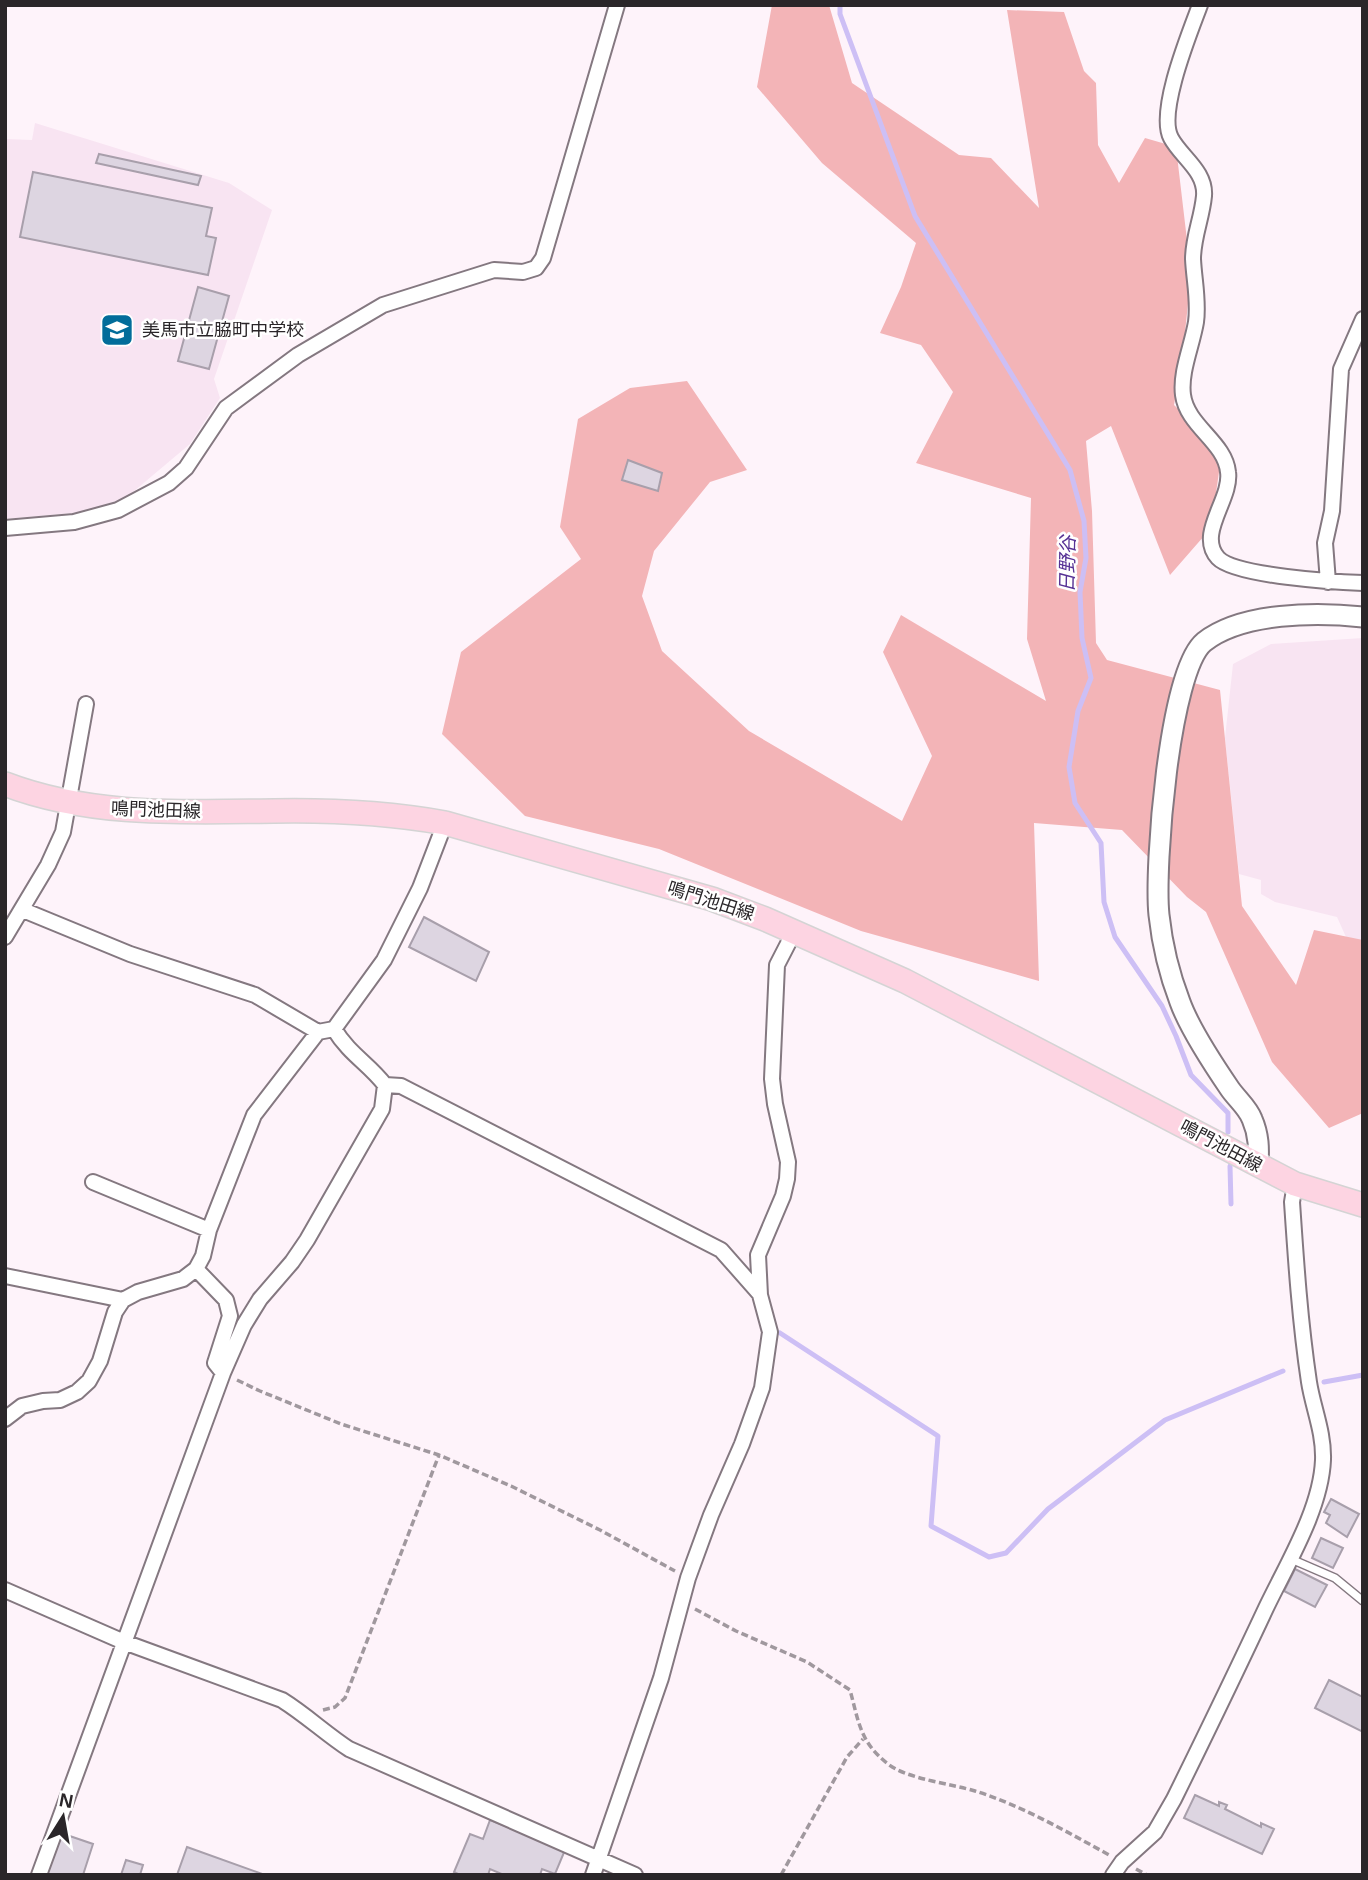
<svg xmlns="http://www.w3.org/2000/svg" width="1368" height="1880" viewBox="0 0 1368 1880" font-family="Helvetica,'Noto Sans JP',sans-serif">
<rect width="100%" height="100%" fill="#fef3fa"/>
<!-- built -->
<path fill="#f8e4f2" d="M35,123L229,183L272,210L214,379L220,398L190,444L127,497L83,512L5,519V139L32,140Z
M1363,638V941L1346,937L1337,917L1275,902L1261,894V880L1239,874L1225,738L1233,664L1271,644Z"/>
<!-- green -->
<path fill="#f3b4b7" d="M772,5H829L852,83L959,155L991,158L1039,208L1007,10L1064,12L1084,71L1096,83L1098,145L1119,183L1145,138L1176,147L1191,274L1183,352L1174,405L1222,451L1211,528L1170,575L1111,426L1086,441L1092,511L1096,643L1107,660L1220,690L1242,906L1296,985L1314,930L1363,940V1113L1329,1128L1272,1062L1206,912L1187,897L1122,830L1034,823L1039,981L861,931L659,849L525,816L442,734L461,652L581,559L560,527L578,419L630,388L687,381L747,470L710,482L654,551L642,596L662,651L749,731L902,821L932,756L883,652L901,615L1046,701L1027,639L1031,498L916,463L953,392L921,345L880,333L901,287L916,243L822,163L757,87Z"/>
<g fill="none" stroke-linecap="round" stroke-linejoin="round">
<!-- stream -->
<path stroke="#cdbff5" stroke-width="5" d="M840,5V14L915,216L1070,470L1084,521L1086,558L1080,592L1082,638L1091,678L1078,711L1069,767L1075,803L1101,843L1104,902L1115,937L1162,1006L1176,1036L1191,1075L1228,1113V1132
M1230,1166L1231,1204
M780,1333L938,1436L931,1526L989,1557L1006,1553L1048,1509L1165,1420L1283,1371
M1324,1382L1363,1375"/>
</g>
<!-- building -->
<path fill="#ddd5e1" stroke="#a89fab" stroke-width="2" d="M99,154L201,176L198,185L96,163Z
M33,172L212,208L206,236L216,238L208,275L20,237Z
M198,287L229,296L209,369L178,361Z
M628,460L662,473L658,491L622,480Z
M424,917L489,952L476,981L409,947Z
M1331,1499L1359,1514L1347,1537L1326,1523L1330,1515L1324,1512Z
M1321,1538L1343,1548L1333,1568L1312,1558Z
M1295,1569L1327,1585L1315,1607L1284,1591Z
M1329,1680L1363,1697V1732L1315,1708Z
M1195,1795L1219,1806V1802L1227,1805L1225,1809L1261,1827V1823L1274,1829L1262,1854L1184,1818Z
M490,1820L565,1850L555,1874L542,1869L540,1875H504L490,1869L488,1875H460L454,1872L470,1834L483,1839Z
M58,1832L93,1844L83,1875H43Z
M187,1847L265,1875H177Z
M126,1860L143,1865L140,1875H121Z"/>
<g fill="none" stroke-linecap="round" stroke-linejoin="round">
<defs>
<path id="lane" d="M1291,1559L1335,1578L1363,1601"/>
<path id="street" d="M1200,5C1190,32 1157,112 1171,138C1181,157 1206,171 1204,196C1202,218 1193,237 1193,259C1194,280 1199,301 1196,322C1192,346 1180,372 1183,395C1187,426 1225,442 1228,472C1232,499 1196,534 1218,558C1235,576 1336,582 1363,583
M5,528L74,522L118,510L169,483L186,468L226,408L298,355L383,305L494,270L523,272L536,268L543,258L617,5
M1328,582L1325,543L1332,511L1341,369L1363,319
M23,910L130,954L255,995L318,1032
M5,937L48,865L63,832L86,704
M385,1085L401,1086L721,1250L759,1293
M93,1182L209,1230
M196,1269L226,1300L230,1316L215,1363L223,1373
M5,1276L123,1300
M5,1419L22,1406L43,1401L60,1400L77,1392L89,1381L100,1361L115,1312L123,1300L138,1292L183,1279L196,1269L203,1256L209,1230L254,1115L318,1032L334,1029
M5,1590L124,1642L282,1700C306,1715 326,1734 349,1749L635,1875
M39,1875L223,1373L244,1325L260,1299L292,1262L307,1240L382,1109L385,1085C368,1063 350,1055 334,1029L384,960L420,888L445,823
M593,1875L661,1678L688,1578L711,1515L742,1444L762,1388L770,1332L760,1295L758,1255L783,1196L787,1179L788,1162L775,1104L772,1079L777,965L794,932
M1113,1875L1122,1862L1155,1832L1174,1799C1205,1736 1236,1672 1266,1608C1287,1564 1321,1509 1323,1460C1324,1432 1313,1408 1309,1382C1300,1322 1296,1262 1292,1202L1295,1184"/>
<path id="secondary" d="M1258,1165C1259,1149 1259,1135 1252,1119C1248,1108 1237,1099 1230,1089C1215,1067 1189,1027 1180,1002C1170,976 1162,943 1159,915C1154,868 1169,671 1204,642C1242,612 1317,612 1363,617"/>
<path id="primary" d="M5,784C91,817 184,812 274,811C331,810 389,813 445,823L712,899L765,919L905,981L1295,1184L1363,1205"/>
</defs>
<!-- lane casing -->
<use href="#lane" stroke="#847880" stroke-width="10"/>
<!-- street casing -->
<use href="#street" stroke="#847880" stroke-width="18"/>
<!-- secondary casing -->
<use href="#secondary" stroke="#847880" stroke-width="23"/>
<!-- primary casing -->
<use href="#primary" stroke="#d4d4d4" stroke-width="26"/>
<!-- path -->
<path stroke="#a0989e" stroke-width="3.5" stroke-dasharray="7 3.5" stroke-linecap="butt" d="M237,1380L260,1391L341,1424L439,1455L511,1486L600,1530L675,1571
M695,1609L736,1631L807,1662L850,1690C859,1723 860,1742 888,1764C907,1779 952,1784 975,1791C1023,1806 1067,1832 1111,1856
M323,1710L335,1707L345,1698L439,1455
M1136,1869L1147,1875
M781,1875L847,1757L863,1739"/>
<!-- lane -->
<use href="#lane" stroke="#fff" stroke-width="7"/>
<!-- street -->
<use href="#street" stroke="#fff" stroke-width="14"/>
<!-- secondary -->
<use href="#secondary" stroke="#fff" stroke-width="19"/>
<!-- primary -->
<use href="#primary" stroke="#fdd4e2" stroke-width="23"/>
</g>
<!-- icons -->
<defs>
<symbol id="school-square" viewBox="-11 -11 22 22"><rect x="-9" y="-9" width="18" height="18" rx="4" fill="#026d9a" stroke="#fff"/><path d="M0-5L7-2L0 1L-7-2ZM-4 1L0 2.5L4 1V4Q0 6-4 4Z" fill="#fff"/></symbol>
</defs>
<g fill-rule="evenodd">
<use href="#school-square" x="98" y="311" width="38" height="38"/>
</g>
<g text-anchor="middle" stroke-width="5" stroke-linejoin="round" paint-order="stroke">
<!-- poi labels -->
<g font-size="18" fill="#2a2629" stroke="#fff" text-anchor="start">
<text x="142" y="336">美馬市立脇町中学校</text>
</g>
<!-- street labels -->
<g font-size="18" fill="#2a2629" stroke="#fff">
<text transform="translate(156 810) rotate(2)" y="6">鳴門池田線</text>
<text transform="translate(711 901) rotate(18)" y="6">鳴門池田線</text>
<text transform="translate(1221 1146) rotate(28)" y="6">鳴門池田線</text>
</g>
<!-- water labels -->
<g font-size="19" font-style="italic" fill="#573295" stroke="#fff">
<text transform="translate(1067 564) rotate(-89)" y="7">日野谷</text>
</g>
</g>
<!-- border -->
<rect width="1368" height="1880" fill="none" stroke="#2a2629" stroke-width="14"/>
<!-- north arrow -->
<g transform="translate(63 1817) rotate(11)" stroke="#ffffff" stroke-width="5" paint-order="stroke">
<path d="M0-5L12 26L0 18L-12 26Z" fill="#2a2629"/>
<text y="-10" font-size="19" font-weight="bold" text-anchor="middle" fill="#2a2629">N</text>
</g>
</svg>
